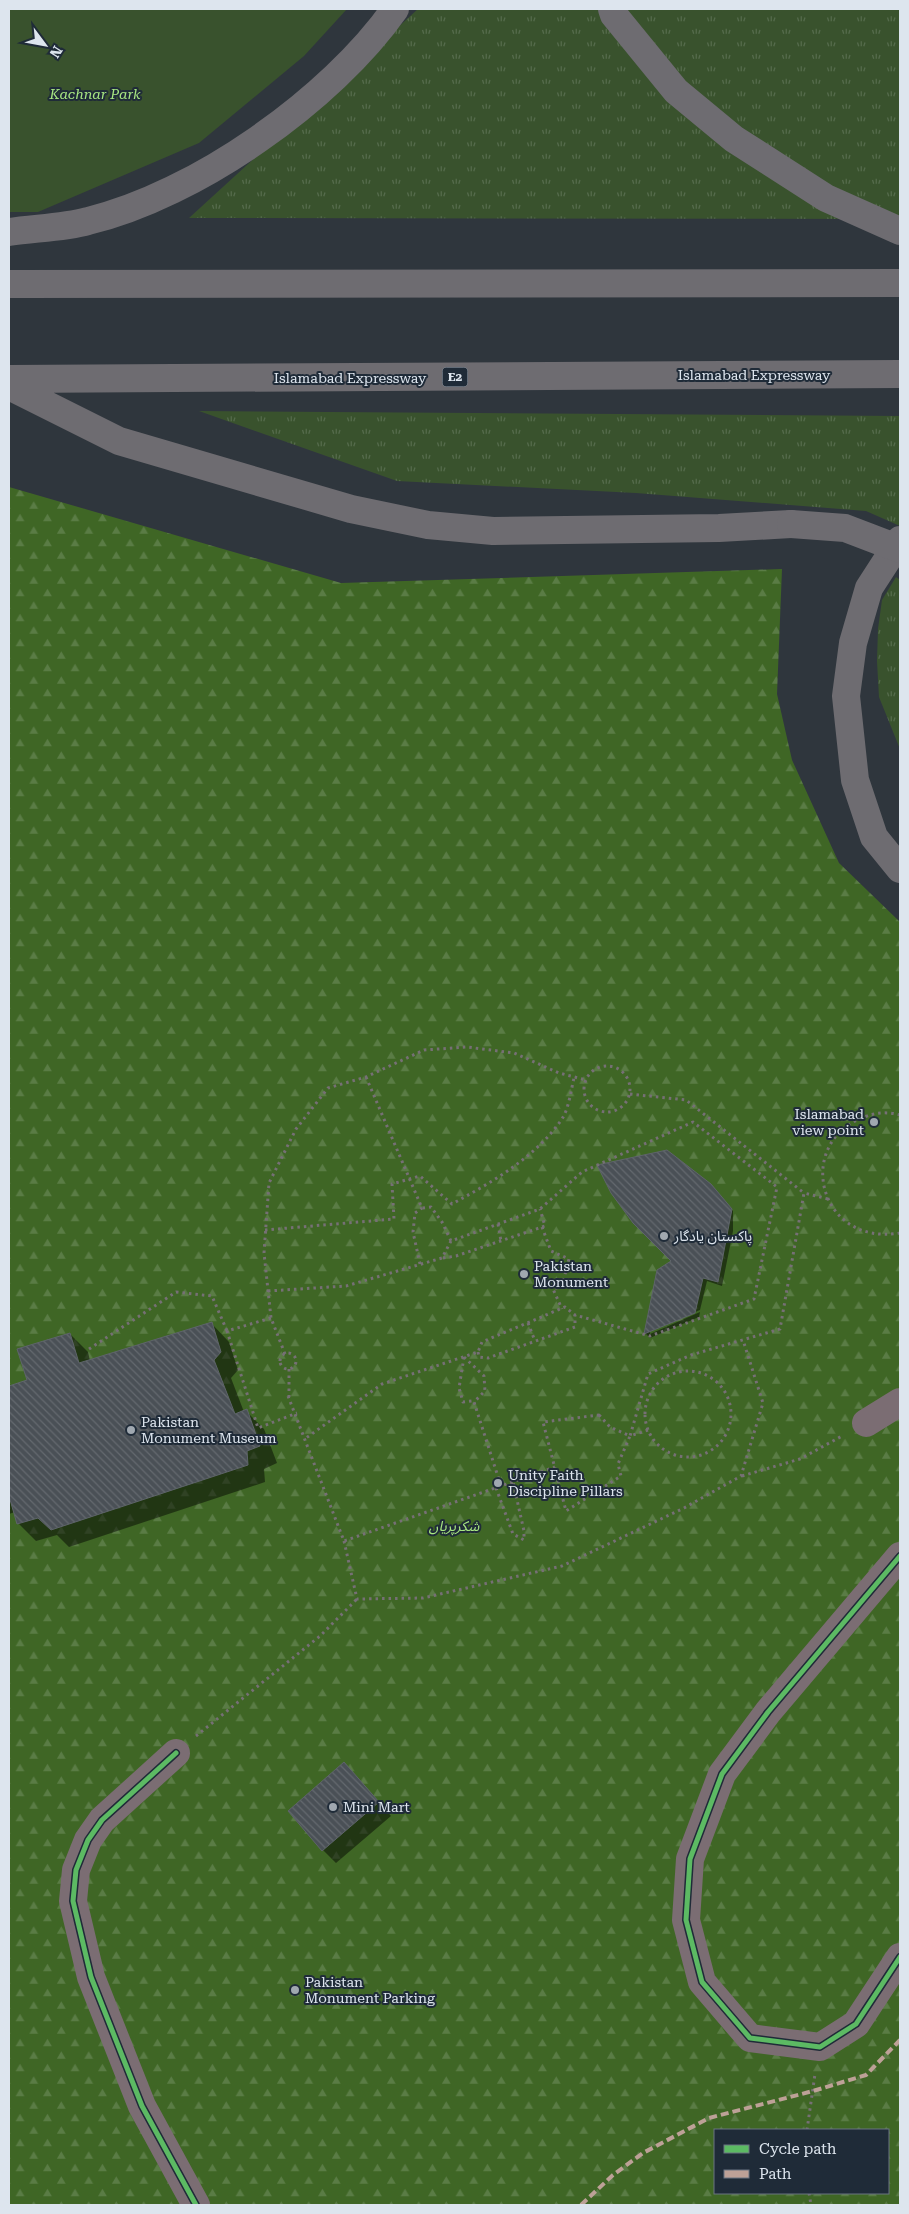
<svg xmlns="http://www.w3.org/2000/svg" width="909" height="2214" viewBox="0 0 909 2214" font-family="'Roboto Serif','Noto Sans Arabic',serif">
<defs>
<pattern id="grass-tufts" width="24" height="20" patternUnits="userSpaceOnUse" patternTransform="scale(1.25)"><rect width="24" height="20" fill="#39522d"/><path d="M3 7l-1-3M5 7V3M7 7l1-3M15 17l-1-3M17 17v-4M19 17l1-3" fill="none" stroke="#556b4c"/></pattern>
<pattern id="forest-firs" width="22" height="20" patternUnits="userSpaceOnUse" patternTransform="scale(1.25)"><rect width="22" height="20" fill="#3f6625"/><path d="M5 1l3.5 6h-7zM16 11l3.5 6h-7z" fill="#5a7c45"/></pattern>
<pattern id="building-back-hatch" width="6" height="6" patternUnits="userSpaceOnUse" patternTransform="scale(1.25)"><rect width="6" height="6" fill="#4a5056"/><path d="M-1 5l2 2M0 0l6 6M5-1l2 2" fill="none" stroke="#64696f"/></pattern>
</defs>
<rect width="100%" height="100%" fill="#2f363d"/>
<!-- grass -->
<path fill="url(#grass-tufts)" d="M418,9H900V219L189,218Z
M199,411L900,416V526L866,511L636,493L397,481Z
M896,577L900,580V749L879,697L877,661L878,629L882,600Z"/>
<!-- forest -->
<path fill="url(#forest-firs)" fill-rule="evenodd" d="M9,487L341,583L782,569L777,694L792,760L839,863L900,922V2205H9ZM715,2130H888V2193H715Z"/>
<!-- park -->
<path fill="#39522d" d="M9,9H347L304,56L199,143L38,212H9Z"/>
<!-- shadow -->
<path fill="#0007" d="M715,1190L733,1211V1231L722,1286L707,1281L700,1310L650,1331V1334L700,1312L699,1317L650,1338L646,1334L658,1271L671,1262Z
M212,1324L229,1342L238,1370L231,1378L244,1412L246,1411L264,1429L277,1463L264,1469L265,1482L69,1547L57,1535L36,1541L18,1523L15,1512L9,1514V1387L28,1381L70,1334L88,1352L90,1361Z
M344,1764L391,1816L336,1863L323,1850Z"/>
<!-- building -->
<path fill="url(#building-back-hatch)" stroke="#5e646a" d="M667,1150L711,1184L732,1209L718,1282L703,1278L695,1313L644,1334L657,1270L671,1261L633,1223L611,1193L597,1165Z
M212,1322L221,1352L214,1360L235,1414L247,1409L260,1446L247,1451L248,1465L51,1530L38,1518L17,1524L9,1496V1386L27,1380L17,1349L70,1333L79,1363Z
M344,1762L379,1802L322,1851L288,1811Z"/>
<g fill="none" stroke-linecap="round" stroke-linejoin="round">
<!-- path -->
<path stroke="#767075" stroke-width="3" stroke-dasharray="2.5 4" stroke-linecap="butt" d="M584 1089a23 23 0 1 1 46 0a23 23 0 1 1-46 0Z
M366,1077L422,1208L431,1207L442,1222L451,1241
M630,1094L686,1100L804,1193
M900,1115C890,1112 877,1112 867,1116C793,1140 817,1247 900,1233
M498,1224L501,1241
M542,1227L551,1251L569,1259L562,1286L553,1289L562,1309
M265,1230L394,1219L392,1184L420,1176L452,1204C492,1182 535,1158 562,1119C569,1108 571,1090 574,1078
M443,1258L456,1256L545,1226L540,1209
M420,1264L413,1232L415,1213L422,1208
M268,1291L346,1286L442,1258L451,1241L540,1209L582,1172L693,1122L777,1187L754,1299L650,1336L575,1315L565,1307L482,1342L478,1352L382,1384L306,1438
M271,1318L227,1331L258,1428L297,1413
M528,1323L535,1341
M89,1349L176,1292L212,1296L227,1331
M478,1352L479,1357L488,1358L575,1327V1315
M280 1361a8 8 0 1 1 16 0a8 8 0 1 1-16 0Z
M285,1354L271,1318L264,1253L269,1183L296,1129L328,1088L366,1077L424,1050L467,1047L514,1053L559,1073L586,1080
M464,1357L484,1376L485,1391L474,1402L501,1486
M464,1357L459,1388L463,1402L472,1401
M289,1369V1397
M645 1414a43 43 0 1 1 86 0a43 43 0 1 1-86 0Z
M288,1396L344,1541L555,1467
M599,1415L610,1427L630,1436L618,1464L621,1476L566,1511L543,1422Z
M648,1430L630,1436L648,1374L691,1355L780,1329L804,1193L828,1199
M742,1476L800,1459L842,1436
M496,1488L513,1534L524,1540V1531L513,1482
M344,1541L357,1599L423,1598L562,1566L684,1508L741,1476L763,1403L743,1340
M196,1736L320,1636L357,1599
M807,2130L815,2074
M809,2193L811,2205"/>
<!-- minor -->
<path stroke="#7b6d73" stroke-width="28" d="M866,1423L900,1402
M900,1556L768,1712L722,1774L690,1859L686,1920L702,1982L750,2038L820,2047L856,2024L900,1957
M176,1753L102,1820L88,1840L76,1870L73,1901L91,1977L142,2106L196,2205"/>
<!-- highway -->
<path stroke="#6e6c71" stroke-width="28" d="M612,9L614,15L676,91L734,139L826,198L900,231
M9,232C35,228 63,228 88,221C196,195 331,100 395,9
M9,284L900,283
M9,379L900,374
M9,386L119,441L351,509L428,525L493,531L719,528L791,524
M900,540L869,588L853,643L846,696L855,780L874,837L900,869"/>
<!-- highway-bridge -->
<path stroke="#6e6c71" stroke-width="28" d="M791,524L845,528L900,549"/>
<!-- quiet -->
<path stroke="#bda197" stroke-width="4" stroke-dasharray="8 4" stroke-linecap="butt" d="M581,2205L613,2175L643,2153L709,2118L813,2091L866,2075L900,2040"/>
<defs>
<path id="cycleway" d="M900,1556L768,1712L722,1774L690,1859L686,1920L702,1982L750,2038L820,2047L856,2024L900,1957
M176,1753L102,1820L88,1840L76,1870L73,1901L91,1977L142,2106L196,2205"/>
</defs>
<!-- cycleway casing -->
<use href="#cycleway" stroke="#1f2b38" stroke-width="8"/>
<!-- cycleway -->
<use href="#cycleway" stroke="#5cba63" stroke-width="5"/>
</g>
<!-- markers -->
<g fill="#a0a8b0" stroke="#1f2b38" stroke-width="2">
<circle cx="874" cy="1122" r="5"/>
<circle cx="664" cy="1236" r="5"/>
<circle cx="524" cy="1274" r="5"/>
<circle cx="131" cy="1430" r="5"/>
<circle cx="498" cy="1483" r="5"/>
<circle cx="333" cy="1807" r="5"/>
<circle cx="295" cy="1990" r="5"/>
</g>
<g text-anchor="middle" stroke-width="4" stroke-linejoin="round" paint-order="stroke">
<!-- shield labels -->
<rect fill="#1f2b38" stroke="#a4adb7" stroke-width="1" x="442.5" y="367.5" width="25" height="19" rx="4"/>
<g font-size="12" font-weight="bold" fill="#dde5ee">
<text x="455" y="381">E2</text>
</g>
<!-- park labels -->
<g font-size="14" font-style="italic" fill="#a8e782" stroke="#1f2b38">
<text x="95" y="99">Kachnar Park</text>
<text x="454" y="1531">شکرپریاں</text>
</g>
<!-- street labels -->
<g font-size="14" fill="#dde5ee" stroke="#1f2b38">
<text x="754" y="380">Islamabad Expressway</text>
<text x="350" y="383">Islamabad Expressway</text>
</g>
<!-- poi labels -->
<g font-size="14" fill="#dde5ee" stroke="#1f2b38" text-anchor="start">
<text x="864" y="1119" text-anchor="end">Islamabad<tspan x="864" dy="16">view point</tspan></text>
<text x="674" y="1241">پاکستان یادگار</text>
<text x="534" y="1271">Pakistan<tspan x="534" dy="16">Monument</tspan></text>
<text x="141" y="1427">Pakistan<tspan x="141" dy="16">Monument Museum</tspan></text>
<text x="508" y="1480">Unity Faith<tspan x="508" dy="16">Discipline Pillars</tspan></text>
<text x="343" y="1812">Mini Mart</text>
<text x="305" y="1987">Pakistan<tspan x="305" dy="16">Monument Parking</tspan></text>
</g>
</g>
<!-- border -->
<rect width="909" height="2214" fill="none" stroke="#dde5ee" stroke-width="20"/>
<!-- legend -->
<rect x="714" y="2129" width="175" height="65" fill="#1f2b38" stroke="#6b7581"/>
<rect x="724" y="2145" width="25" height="8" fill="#5cba63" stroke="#6b7581"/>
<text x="759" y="2154" font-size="15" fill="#dde5ee">Cycle path</text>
<rect x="724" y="2170" width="25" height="8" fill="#bda197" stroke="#6b7581"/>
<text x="759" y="2179" font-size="15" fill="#dde5ee">Path</text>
<!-- north arrow -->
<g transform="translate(45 45) rotate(122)" stroke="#1f2b38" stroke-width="4" paint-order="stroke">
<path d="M0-4L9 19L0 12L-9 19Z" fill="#dde5ee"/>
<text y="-8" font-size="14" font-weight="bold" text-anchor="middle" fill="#dde5ee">N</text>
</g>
</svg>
